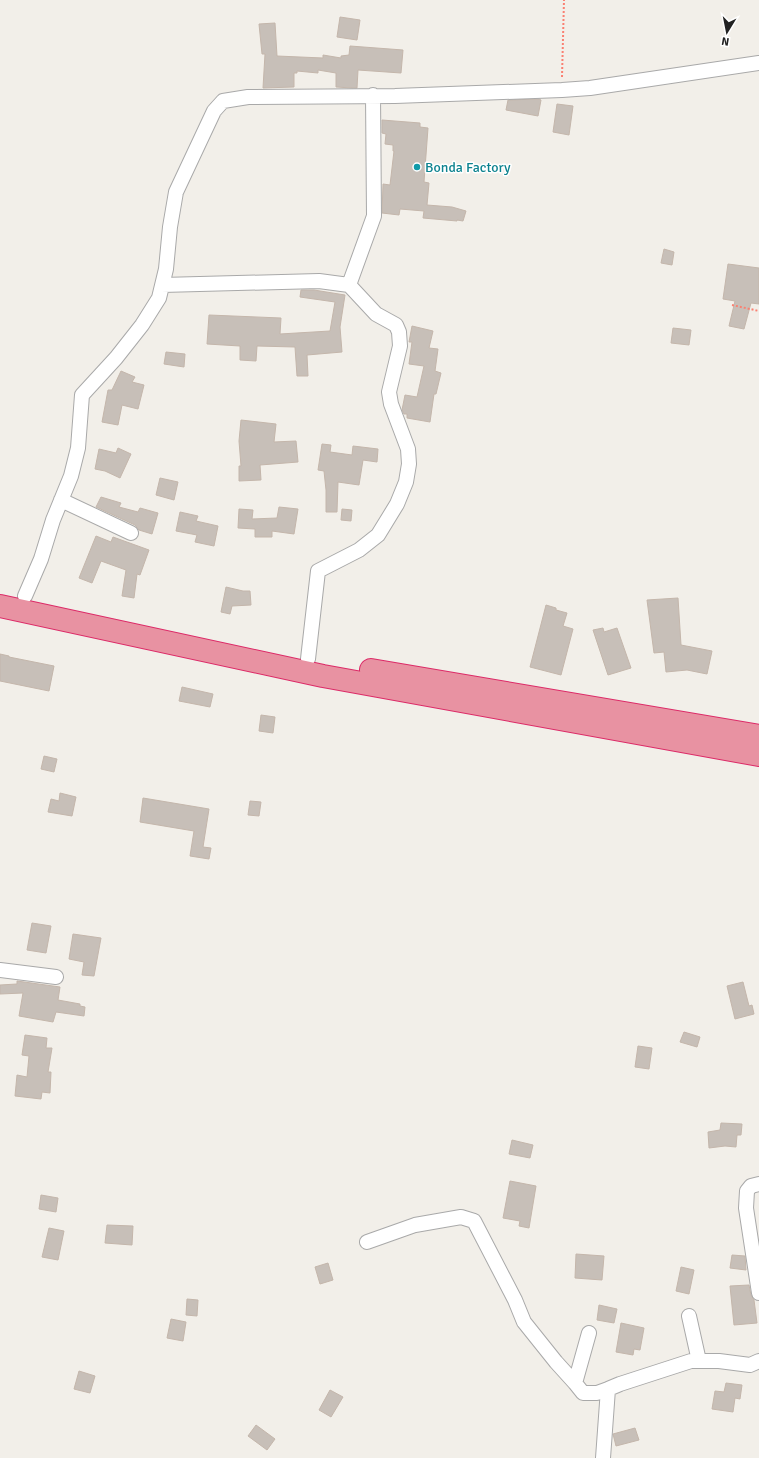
<svg xmlns="http://www.w3.org/2000/svg" width="759" height="1458" viewBox="0 0 759 1458" font-family="Signika,sans-serif">
<rect width="100%" height="100%" fill="#f2efe9"/>
<!-- building -->
<path fill="#c7bfb8" stroke="#c4b6ab" d="M340,17L360,20L357,40L337,37Z
M275,23L277,56L323,58V55L341,58V56L349,55L350,46L403,50L401,73L358,70L357,88H352L336,87V73L318,70V73L297,71V73H294V87L263,88L265,54H262L259,24Z
M539,99L541,100L538,116L506,110L508,100Z
M557,104L573,106L569,135L553,132Z
M382,120L420,123V127L428,128L424,182L429,183L427,205L452,207L466,211L463,221L457,220V221L423,218L424,211L400,209L399,215L382,213L383,184L390,185L394,151H393V145L385,144L386,134L382,133Z
M664,249L674,252L672,265L661,263Z
M728,264L759,268V304L751,303L744,329L729,326L735,301L723,299Z
M301,290H314L345,295L340,327L342,352L307,355L308,376H297L295,347L257,346L256,361L240,360V346L207,344L209,315L281,318L280,334L330,331L335,302L300,297Z
M412,326L433,331L429,348L438,349L435,371L441,373L436,394H434L430,422L407,418V414H404L402,410L405,395L417,397L424,366L409,364L412,342H409Z
M673,328L691,330L689,345L671,343Z
M166,352L185,354L184,367L164,364Z
M121,371L135,377L132,382L144,385L138,409L122,405L118,425L102,422L108,390H112Z
M241,420L276,424L274,442L296,441L298,462L260,465L261,480L239,481V466H241L239,441Z
M322,444L331,445L330,452L352,455L353,446L378,449L377,462L363,460L359,485L338,482L337,512H326V490L324,471L318,470Z
M118,448L131,454L120,478L105,471L95,469L99,449L116,453Z
M160,478L178,482L174,500L156,495Z
M101,497L121,503L119,507L138,512L140,508L158,513L152,534L139,530L135,525L96,507Z
M279,507L298,509L294,534L272,531V537H255V529L238,528L239,509L253,510L252,519L277,518Z
M342,509L352,510L351,521L341,520Z
M180,512L198,516L196,521L218,526L214,546L195,542L197,535L176,531Z
M96,536L111,542L113,537L149,550L140,575L137,574L134,598L122,596L126,570L101,561L92,583L79,578Z
M226,587L243,591H250L251,605L232,606L230,614L221,612Z
M678,598L681,645L712,651L707,674L687,670L666,672L664,652L654,653L647,600Z
M546,605L556,608V610L567,613L563,626L573,629L561,675L530,667Z
M603,628L604,632L617,628L631,668L608,675L593,630Z
M0,654L9,656V657L54,666L49,691L0,681Z
M182,687L213,694L210,707L179,701Z
M261,715L275,717L273,733L259,731Z
M44,756L57,759L54,772L41,769Z
M60,793L76,797L72,816L48,812L51,799L59,801Z
M143,798L209,809L203,847L211,848L209,859L190,856L194,831L140,822Z
M250,801L261,802L259,816L248,815Z
M32,923L51,926L46,953L27,950Z
M73,934L101,938L94,976L82,975L84,962L69,959Z
M17,981L60,987L58,1000L80,1004V1006L85,1007L84,1016L56,1012L53,1022L19,1016L23,993L0,994V985L17,984Z
M743,982L749,1006L752,1005L754,1014L735,1019L727,986Z
M684,1032L700,1037L697,1047L680,1042Z
M25,1035L47,1038L46,1048H52L48,1072H51L50,1093L42,1092L41,1099L15,1096L17,1075L27,1077L29,1056L22,1055Z
M638,1046L652,1048L649,1069L635,1067Z
M721,1123L742,1124L741,1135H737L736,1147L725,1146L709,1148L708,1132L720,1130Z
M512,1140L533,1145L530,1158L509,1154Z
M510,1181L536,1186L529,1228L519,1226L520,1221L503,1218Z
M41,1195L58,1198L56,1212L39,1209Z
M107,1225L133,1226L132,1245L105,1243Z
M49,1228L64,1231L58,1260L42,1257Z
M576,1254L604,1256L602,1280L575,1278Z
M732,1255L745,1256L746,1270L730,1268Z
M328,1263L333,1280L320,1284L315,1267Z
M681,1267L694,1270L689,1294L676,1291Z
M749,1285L751,1295L754,1300L757,1323L734,1325L730,1286Z
M187,1299L198,1300L197,1316L186,1315Z
M599,1305L617,1309L614,1323L597,1320Z
M171,1319L186,1322L183,1341L167,1338Z
M621,1323L644,1328L640,1350L634,1349L633,1355L616,1352Z
M79,1371L95,1376L90,1393L74,1389Z
M726,1383L742,1385L740,1399L735,1398L733,1412L712,1409L715,1391L724,1392Z
M330,1390L343,1397L331,1417L319,1410Z
M256,1425L275,1439L267,1450L248,1436Z
M635,1428L639,1440L616,1446L613,1434Z"/>
<g fill="none" stroke-linecap="round" stroke-linejoin="round">
<defs>
<path id="street" d="M162,285L319,281L349,285L376,314L396,325L399,332L400,346L389,392L391,404L408,449L409,464L406,482L397,504L378,535L359,550L318,571L308,659
M349,285L374,216L373,95
M61,500L131,533
M25,596L41,559L53,520L71,476L78,448L82,395L116,358L142,325L159,298L166,269L170,227L176,192L214,111L223,101L248,97L395,96L562,90L590,88L759,63
M0,970L56,977
M759,1184L751,1186L747,1191L746,1208L759,1293
M367,1242L415,1225L461,1217L474,1221L515,1300L524,1322L556,1362L575,1383
M689,1316L699,1361
M589,1333L575,1383L583,1393H597L608,1389L620,1384L691,1361H719L750,1365L759,1361
M603,1458L608,1389"/>
<path id="highway" d="M0,606L323,676L759,755
M371,670L759,736"/>
</defs>
<!-- street casing -->
<use href="#street" stroke="#a9a9a9" stroke-width="16"/>
<!-- highway casing -->
<use href="#highway" stroke="#dc2a67" stroke-width="24"/>
<!-- path -->
<path stroke="#fa8072" stroke-width="2" stroke-dasharray="2 2" stroke-linecap="butt" d="M562,77L564,0
M732,305L759,311"/>
<!-- street -->
<use href="#street" stroke="#fff" stroke-width="14"/>
<!-- highway -->
<use href="#highway" stroke="#e892a2" stroke-width="22"/>
</g>
<!-- markers -->
<circle fill="#0f9aa8" stroke="#fff" stroke-width="1.5" cx="417" cy="167" r="4"/>
<g text-anchor="middle" stroke-width="3" stroke-linejoin="round" paint-order="stroke">
<!-- culture labels -->
<g font-size="14" fill="#0d838f" stroke="#fff" text-anchor="start">
<text x="425" y="172">Bonda Factory</text>
</g>
</g>
<!-- north arrow -->
<g transform="translate(727 32) rotate(190)" stroke="#ffffff" stroke-width="3" paint-order="stroke">
<path d="M0-3L7 15L0 10L-7 15Z" fill="#222222"/>
<text y="-6" font-size="11" font-weight="bold" text-anchor="middle" fill="#222222">N</text>
</g>
</svg>
